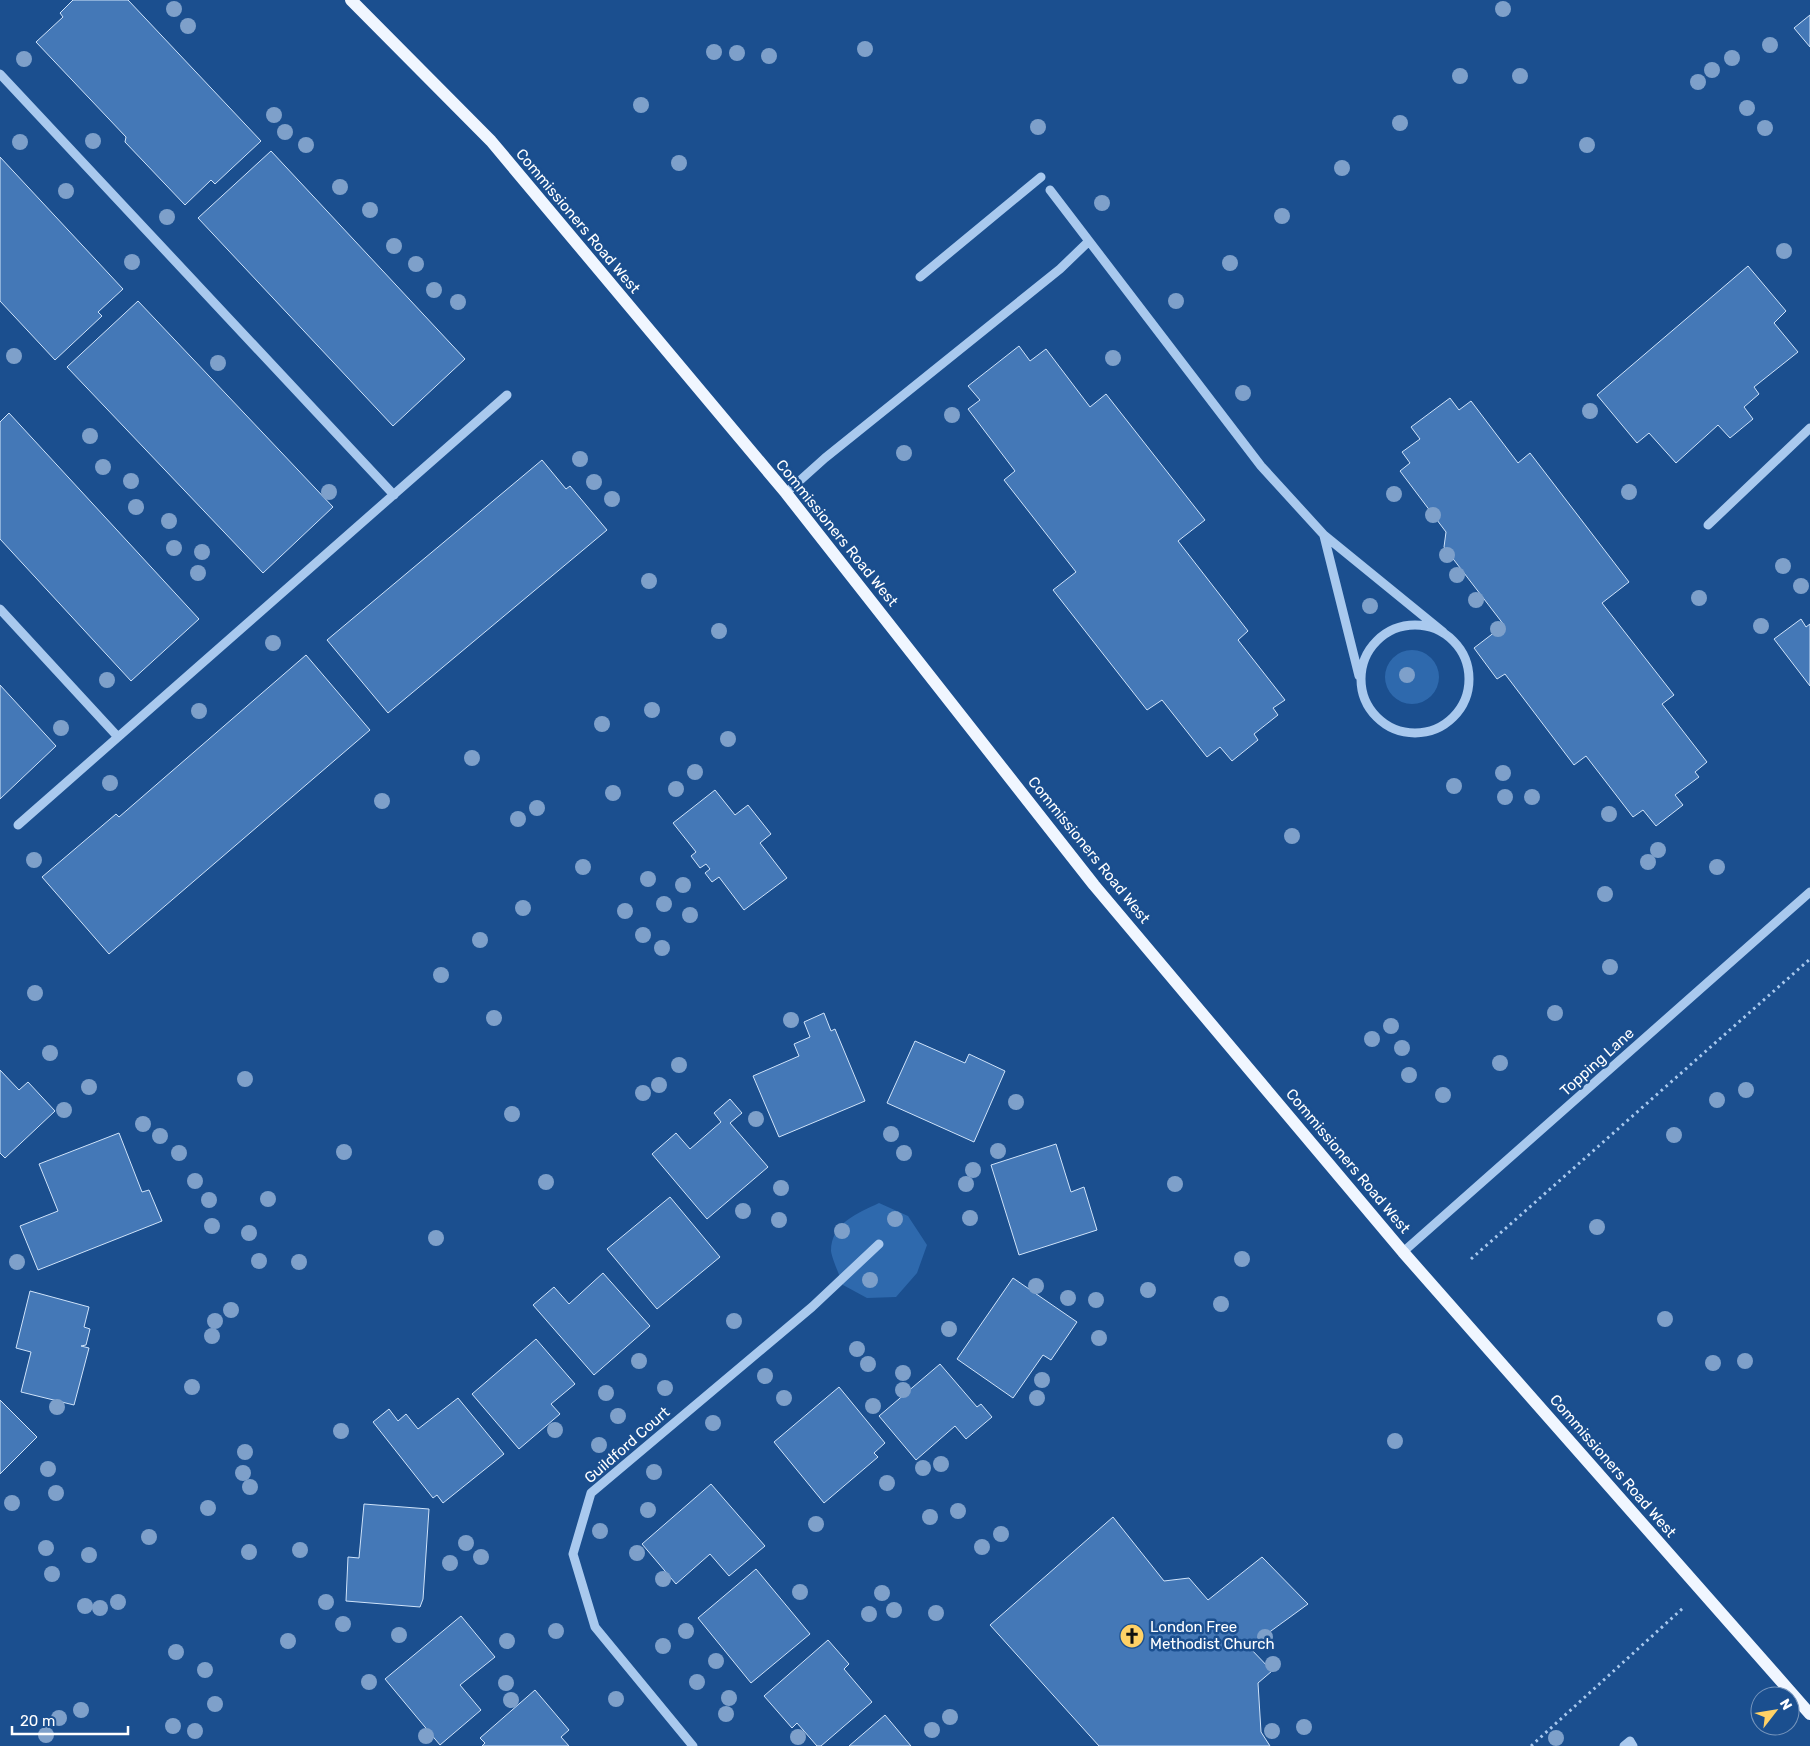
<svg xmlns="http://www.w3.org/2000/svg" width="1810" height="1746" viewBox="0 0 1810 1746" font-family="Rubik,sans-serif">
<rect width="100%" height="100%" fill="#1b4f8f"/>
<!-- green -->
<path fill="#2e69ad" d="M1385 677a27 27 0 1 1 54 0a27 27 0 1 1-54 0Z
M879,1203L908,1216L927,1245L917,1273L896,1297L867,1298L843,1285C840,1276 832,1259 831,1251C831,1223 858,1213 879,1203Z"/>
<!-- building -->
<path fill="#4478b7" stroke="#cfe3fa" d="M73,0H128L261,141L215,184L211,180L185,205L125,142L126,137L36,42L63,17L60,13Z
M1810,15V47L1794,28Z
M271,151L465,359L393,426L198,218Z
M0,157L123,289L98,312L102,316L55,360L0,301Z
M1748,266L1786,311L1774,323L1798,352L1754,387L1759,394L1744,407L1753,419L1730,438L1718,425L1676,463L1649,433L1637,443L1597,395Z
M138,301L333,507L263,573L67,367Z
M1019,346L1030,361L1046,349L1090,407L1106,394L1205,520L1178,541L1248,631L1238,640L1285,700L1273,708L1278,715L1254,734L1258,740L1232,761L1220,747L1207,757L1162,700L1147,710L1053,590L1076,572L1004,480L1015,471L968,409L980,400L968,386Z
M1450,398L1459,410L1471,401L1518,463L1530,453L1629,582L1602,603L1674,695L1662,704L1707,762L1695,772L1699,777L1675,795L1683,805L1656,826L1643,810L1633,817L1586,756L1574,765L1505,674L1497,679L1474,648L1504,625L1444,547L1446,532L1400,471L1410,463L1402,452L1420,439L1411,427Z
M9,413L199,619L131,681L0,539V422Z
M542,460L566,489L570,486L607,530L388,713L327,640Z
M1801,619L1806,627L1810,624V686L1774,639Z
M306,655L370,730L109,954L42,877L116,814L119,817Z
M0,685L56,746L0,799Z
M715,790L735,815L748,805L771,834L760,843L787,878L744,910L719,877L712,882L705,873L710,869L706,864L700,868L691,856L696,852L673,823Z
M824,1013L831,1031L835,1029L865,1101L779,1137L753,1076L799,1056L794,1044L810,1037L804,1022Z
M915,1041L965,1063L969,1054L1005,1071L974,1142L887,1103Z
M0,1070L19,1090L28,1082L55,1111L5,1158L0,1153Z
M730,1099L742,1113L730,1123L768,1167L707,1219L652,1154L676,1133L690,1149L721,1122L714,1113Z
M119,1133L142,1192L149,1190L162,1221L38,1270L20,1226L58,1211L39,1164Z
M1056,1144L1071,1192L1084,1187L1097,1230L1019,1255L991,1165Z
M670,1197L720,1257L657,1309L607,1249Z
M603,1273L650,1326L594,1375L533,1305L554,1287L569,1304Z
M1013,1278L1077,1322L1051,1360L1043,1355L1013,1398L957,1359Z
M30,1291L89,1307L84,1327L90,1329L86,1345L81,1346L89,1348L74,1405L21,1392L31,1352L16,1348Z
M536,1339L575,1384L551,1404L560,1414L519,1449L472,1394Z
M940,1364L977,1407L981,1404L992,1417L966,1439L955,1426L916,1460L879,1416Z
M839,1387L885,1443L874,1453L878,1457L824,1503L774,1442Z
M458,1398L504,1454L443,1503L437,1495L433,1498L373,1422L389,1409L398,1421L406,1414L418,1429Z
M0,1400L37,1437L0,1474Z
M711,1484L765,1546L729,1576L710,1554L676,1584L642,1544Z
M364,1504L429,1509L423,1599L420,1607L346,1601L348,1557L359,1558Z
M1113,1517L1164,1581L1189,1578L1208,1600L1262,1557L1308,1604L1249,1647L1272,1671L1258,1683L1261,1732L1270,1746H1099L990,1625Z
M756,1569L810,1634L751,1683L698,1618Z
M461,1616L495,1657L460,1685L481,1710L440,1745L385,1679Z
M828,1640L849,1664L844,1669L872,1702L821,1746H817L797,1723L792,1728L764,1696Z
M535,1690L569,1730L561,1737L569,1746H482L485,1743L480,1738Z
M885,1715L911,1746H849Z"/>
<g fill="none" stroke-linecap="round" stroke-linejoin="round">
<!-- path -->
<path stroke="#a9c9ee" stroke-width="3" stroke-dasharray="2.5 4" stroke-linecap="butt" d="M1471,1259L1810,959
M1531,1746L1683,1608"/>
<!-- minor -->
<path stroke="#a9c9ee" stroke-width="9" d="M0,74L394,495
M1050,190L1261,466L1324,535L1443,632
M920,277L1041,177
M786,493L825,458L1060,269L1088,242
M1708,525L1810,428
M1324,536L1359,676
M0,609L118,737
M1361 679a54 54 0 1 1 108 0a54 54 0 1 1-108 0Z
M18,825L507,395
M1403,1252L1810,892
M693,1746L595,1627L573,1554L591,1493L812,1307L879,1244
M1624,1746L1630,1741L1633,1746"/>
<!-- major -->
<path stroke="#f0f6ff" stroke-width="12" d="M351,0L491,141L786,493L1094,885L1403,1252L1810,1714"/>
</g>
<!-- trees -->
<g fill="#7ea0ca">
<circle cx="174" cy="9" r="8"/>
<circle cx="1503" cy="9" r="8"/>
<circle cx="188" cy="26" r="8"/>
<circle cx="1770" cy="45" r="8"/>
<circle cx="865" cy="49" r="8"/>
<circle cx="714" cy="52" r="8"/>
<circle cx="737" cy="53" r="8"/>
<circle cx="769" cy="56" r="8"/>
<circle cx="1732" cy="58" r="8"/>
<circle cx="24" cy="59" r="8"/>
<circle cx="1712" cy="70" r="8"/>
<circle cx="1460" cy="76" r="8"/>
<circle cx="1520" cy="76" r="8"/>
<circle cx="1698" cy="82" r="8"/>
<circle cx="641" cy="105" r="8"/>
<circle cx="1747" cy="108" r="8"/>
<circle cx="274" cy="115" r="8"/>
<circle cx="1400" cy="123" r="8"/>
<circle cx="1038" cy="127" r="8"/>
<circle cx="1765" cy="128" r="8"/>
<circle cx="285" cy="132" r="8"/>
<circle cx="93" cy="141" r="8"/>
<circle cx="20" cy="142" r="8"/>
<circle cx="306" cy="145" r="8"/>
<circle cx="1587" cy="145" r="8"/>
<circle cx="679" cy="163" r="8"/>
<circle cx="1342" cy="168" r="8"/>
<circle cx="340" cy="187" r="8"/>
<circle cx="66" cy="191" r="8"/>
<circle cx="1102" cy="203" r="8"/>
<circle cx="370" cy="210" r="8"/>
<circle cx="1282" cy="216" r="8"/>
<circle cx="167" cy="217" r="8"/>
<circle cx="394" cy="246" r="8"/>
<circle cx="1784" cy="251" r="8"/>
<circle cx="132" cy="262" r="8"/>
<circle cx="1230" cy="263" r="8"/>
<circle cx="416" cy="264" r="8"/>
<circle cx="434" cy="290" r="8"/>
<circle cx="1176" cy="301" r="8"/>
<circle cx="458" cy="302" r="8"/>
<circle cx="14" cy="356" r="8"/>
<circle cx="1113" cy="358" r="8"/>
<circle cx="218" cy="363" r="8"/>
<circle cx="1243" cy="393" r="8"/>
<circle cx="1590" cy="411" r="8"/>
<circle cx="952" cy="415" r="8"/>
<circle cx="90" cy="436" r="8"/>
<circle cx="904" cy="453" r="8"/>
<circle cx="580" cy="459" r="8"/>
<circle cx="103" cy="467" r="8"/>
<circle cx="131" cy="481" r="8"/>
<circle cx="594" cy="482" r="8"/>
<circle cx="329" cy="492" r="8"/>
<circle cx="1629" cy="492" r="8"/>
<circle cx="1394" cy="494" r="8"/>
<circle cx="612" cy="499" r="8"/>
<circle cx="136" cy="507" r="8"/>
<circle cx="1433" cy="515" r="8"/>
<circle cx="169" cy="521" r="8"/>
<circle cx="174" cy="548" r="8"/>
<circle cx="202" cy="552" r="8"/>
<circle cx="1447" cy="555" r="8"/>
<circle cx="1783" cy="566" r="8"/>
<circle cx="198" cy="573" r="8"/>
<circle cx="1457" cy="575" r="8"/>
<circle cx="649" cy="581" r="8"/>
<circle cx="1801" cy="586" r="8"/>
<circle cx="1699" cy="598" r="8"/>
<circle cx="1476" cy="600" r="8"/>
<circle cx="1370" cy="606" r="8"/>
<circle cx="1761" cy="626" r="8"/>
<circle cx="1498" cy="629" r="8"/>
<circle cx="719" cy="631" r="8"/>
<circle cx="273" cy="643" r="8"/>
<circle cx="1407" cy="675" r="8"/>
<circle cx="107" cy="680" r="8"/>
<circle cx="652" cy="710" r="8"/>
<circle cx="199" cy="711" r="8"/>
<circle cx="602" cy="724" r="8"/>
<circle cx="61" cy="728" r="8"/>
<circle cx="728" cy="739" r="8"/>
<circle cx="472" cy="758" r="8"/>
<circle cx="695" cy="772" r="8"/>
<circle cx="1503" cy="773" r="8"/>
<circle cx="110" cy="783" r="8"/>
<circle cx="1454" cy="786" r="8"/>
<circle cx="676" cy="789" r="8"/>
<circle cx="613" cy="793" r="8"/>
<circle cx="1505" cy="797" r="8"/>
<circle cx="1532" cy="797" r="8"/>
<circle cx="382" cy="801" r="8"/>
<circle cx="537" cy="808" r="8"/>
<circle cx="1609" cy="814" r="8"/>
<circle cx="518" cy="819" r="8"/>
<circle cx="1292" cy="836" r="8"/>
<circle cx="1658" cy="850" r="8"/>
<circle cx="34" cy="860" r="8"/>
<circle cx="1648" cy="862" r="8"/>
<circle cx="583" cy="867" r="8"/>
<circle cx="1717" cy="867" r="8"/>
<circle cx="648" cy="879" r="8"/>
<circle cx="683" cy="885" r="8"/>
<circle cx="1605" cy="894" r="8"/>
<circle cx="664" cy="904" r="8"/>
<circle cx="523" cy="908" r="8"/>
<circle cx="625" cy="911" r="8"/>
<circle cx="690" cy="915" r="8"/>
<circle cx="643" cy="935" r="8"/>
<circle cx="480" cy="940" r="8"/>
<circle cx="662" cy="948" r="8"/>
<circle cx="1610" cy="967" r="8"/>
<circle cx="441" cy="975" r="8"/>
<circle cx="35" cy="993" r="8"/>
<circle cx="1555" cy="1013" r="8"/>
<circle cx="494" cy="1018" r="8"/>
<circle cx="791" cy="1020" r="8"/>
<circle cx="1391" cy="1026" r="8"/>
<circle cx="1372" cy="1039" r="8"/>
<circle cx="1402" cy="1048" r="8"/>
<circle cx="50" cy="1053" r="8"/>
<circle cx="1500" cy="1063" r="8"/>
<circle cx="679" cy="1065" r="8"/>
<circle cx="1409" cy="1075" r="8"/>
<circle cx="245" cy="1079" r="8"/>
<circle cx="659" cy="1085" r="8"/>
<circle cx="89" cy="1087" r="8"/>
<circle cx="1746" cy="1090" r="8"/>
<circle cx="643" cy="1093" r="8"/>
<circle cx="1443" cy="1095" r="8"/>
<circle cx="1717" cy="1100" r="8"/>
<circle cx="1016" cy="1102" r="8"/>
<circle cx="64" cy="1110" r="8"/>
<circle cx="512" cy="1114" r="8"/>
<circle cx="756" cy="1119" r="8"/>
<circle cx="143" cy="1124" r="8"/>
<circle cx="891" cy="1134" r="8"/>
<circle cx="1674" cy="1135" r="8"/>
<circle cx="160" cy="1136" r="8"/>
<circle cx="998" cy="1151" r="8"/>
<circle cx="344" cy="1152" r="8"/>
<circle cx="179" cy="1153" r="8"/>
<circle cx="904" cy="1153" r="8"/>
<circle cx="973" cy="1170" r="8"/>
<circle cx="195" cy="1181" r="8"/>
<circle cx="546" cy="1182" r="8"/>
<circle cx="966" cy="1184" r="8"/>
<circle cx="1175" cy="1184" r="8"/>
<circle cx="781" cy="1188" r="8"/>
<circle cx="268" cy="1199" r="8"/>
<circle cx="209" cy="1200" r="8"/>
<circle cx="743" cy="1211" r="8"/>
<circle cx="970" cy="1218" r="8"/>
<circle cx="895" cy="1219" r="8"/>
<circle cx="779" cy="1220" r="8"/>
<circle cx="212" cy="1226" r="8"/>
<circle cx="1597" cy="1227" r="8"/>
<circle cx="842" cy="1231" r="8"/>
<circle cx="249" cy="1233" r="8"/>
<circle cx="436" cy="1238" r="8"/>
<circle cx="1242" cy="1259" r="8"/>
<circle cx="259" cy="1261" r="8"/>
<circle cx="17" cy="1262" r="8"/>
<circle cx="299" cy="1262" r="8"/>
<circle cx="870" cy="1280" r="8"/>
<circle cx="1036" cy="1286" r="8"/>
<circle cx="1148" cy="1290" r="8"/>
<circle cx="1068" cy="1298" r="8"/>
<circle cx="1096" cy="1300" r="8"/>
<circle cx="1221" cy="1304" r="8"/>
<circle cx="231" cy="1310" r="8"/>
<circle cx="1665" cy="1319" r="8"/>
<circle cx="215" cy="1321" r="8"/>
<circle cx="734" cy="1321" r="8"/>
<circle cx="949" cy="1329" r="8"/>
<circle cx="212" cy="1336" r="8"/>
<circle cx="1099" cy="1338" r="8"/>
<circle cx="857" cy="1349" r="8"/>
<circle cx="639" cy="1361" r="8"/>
<circle cx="1745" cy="1361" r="8"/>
<circle cx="1713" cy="1363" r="8"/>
<circle cx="868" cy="1364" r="8"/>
<circle cx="903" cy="1373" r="8"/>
<circle cx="765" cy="1376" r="8"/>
<circle cx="1042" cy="1380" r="8"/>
<circle cx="192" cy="1387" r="8"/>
<circle cx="665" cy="1388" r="8"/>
<circle cx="903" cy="1390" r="8"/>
<circle cx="606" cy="1393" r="8"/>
<circle cx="784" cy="1398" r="8"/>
<circle cx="1037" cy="1398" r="8"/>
<circle cx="873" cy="1406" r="8"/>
<circle cx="57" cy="1407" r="8"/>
<circle cx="618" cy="1416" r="8"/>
<circle cx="713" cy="1423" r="8"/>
<circle cx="555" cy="1430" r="8"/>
<circle cx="341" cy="1431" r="8"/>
<circle cx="1395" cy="1441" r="8"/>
<circle cx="599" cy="1445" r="8"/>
<circle cx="245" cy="1452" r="8"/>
<circle cx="941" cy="1464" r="8"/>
<circle cx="923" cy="1468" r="8"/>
<circle cx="48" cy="1469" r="8"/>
<circle cx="654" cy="1472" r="8"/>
<circle cx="243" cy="1473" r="8"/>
<circle cx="887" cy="1483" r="8"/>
<circle cx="250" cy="1487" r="8"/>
<circle cx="56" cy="1493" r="8"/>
<circle cx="12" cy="1503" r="8"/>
<circle cx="208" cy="1508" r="8"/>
<circle cx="648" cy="1510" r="8"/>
<circle cx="958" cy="1511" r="8"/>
<circle cx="930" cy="1517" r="8"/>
<circle cx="816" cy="1524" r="8"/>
<circle cx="600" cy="1531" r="8"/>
<circle cx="1001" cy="1534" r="8"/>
<circle cx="149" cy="1537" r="8"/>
<circle cx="466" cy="1543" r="8"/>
<circle cx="982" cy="1547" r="8"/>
<circle cx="46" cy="1548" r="8"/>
<circle cx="300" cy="1550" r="8"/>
<circle cx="249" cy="1552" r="8"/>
<circle cx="637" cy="1553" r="8"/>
<circle cx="89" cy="1555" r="8"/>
<circle cx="481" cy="1557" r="8"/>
<circle cx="450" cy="1563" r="8"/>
<circle cx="52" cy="1574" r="8"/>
<circle cx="663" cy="1579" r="8"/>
<circle cx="800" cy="1592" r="8"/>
<circle cx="882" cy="1593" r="8"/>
<circle cx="118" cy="1602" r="8"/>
<circle cx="326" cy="1602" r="8"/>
<circle cx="85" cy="1606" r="8"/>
<circle cx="100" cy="1608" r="8"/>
<circle cx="894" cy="1610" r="8"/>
<circle cx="936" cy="1613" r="8"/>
<circle cx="869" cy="1614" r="8"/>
<circle cx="343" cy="1624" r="8"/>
<circle cx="556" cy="1631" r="8"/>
<circle cx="686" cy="1631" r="8"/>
<circle cx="399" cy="1635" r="8"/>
<circle cx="1265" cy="1637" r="8"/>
<circle cx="288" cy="1641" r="8"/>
<circle cx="507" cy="1641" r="8"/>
<circle cx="663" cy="1646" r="8"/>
<circle cx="176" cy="1652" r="8"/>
<circle cx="716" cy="1661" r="8"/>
<circle cx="1273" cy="1664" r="8"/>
<circle cx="205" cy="1670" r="8"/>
<circle cx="369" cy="1682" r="8"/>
<circle cx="697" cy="1682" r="8"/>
<circle cx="506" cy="1683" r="8"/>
<circle cx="729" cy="1698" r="8"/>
<circle cx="616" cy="1699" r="8"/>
<circle cx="511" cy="1700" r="8"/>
<circle cx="215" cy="1704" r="8"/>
<circle cx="81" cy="1710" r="8"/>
<circle cx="726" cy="1714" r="8"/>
<circle cx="950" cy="1717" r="8"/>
<circle cx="59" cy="1718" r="8"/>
<circle cx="173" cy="1726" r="8"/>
<circle cx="1304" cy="1727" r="8"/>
<circle cx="932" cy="1730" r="8"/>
<circle cx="195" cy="1731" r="8"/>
<circle cx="1272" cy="1731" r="8"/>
<circle cx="46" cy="1735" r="8"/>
<circle cx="426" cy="1736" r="8"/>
<circle cx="798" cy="1737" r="8"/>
<circle cx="1556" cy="1738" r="8"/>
</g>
<!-- icons -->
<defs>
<symbol id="church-disc" viewBox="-11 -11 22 22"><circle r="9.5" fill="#ffd166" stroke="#1b4f8f"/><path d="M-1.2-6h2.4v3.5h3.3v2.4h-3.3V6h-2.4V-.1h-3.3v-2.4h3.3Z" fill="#111"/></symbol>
</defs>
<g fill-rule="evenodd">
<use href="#church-disc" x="1118" y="1622" width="28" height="28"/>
</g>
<g text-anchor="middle" stroke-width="5" stroke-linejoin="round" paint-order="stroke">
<!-- street labels -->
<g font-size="15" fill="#fff" stroke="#1b4f8f">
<text transform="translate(578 221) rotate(50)" y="5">Commissioners Road West</text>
<text transform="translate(837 533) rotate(51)" y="5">Commissioners Road West</text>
<text transform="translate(1089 850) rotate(51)" y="5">Commissioners Road West</text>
<text transform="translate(1597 1062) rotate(-42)" y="5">Topping Lane</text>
<text transform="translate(1348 1161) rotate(50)" y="5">Commissioners Road West</text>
<text transform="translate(627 1445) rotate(-41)" y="5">Guildford Court</text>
<text transform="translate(1613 1466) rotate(49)" y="5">Commissioners Road West</text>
</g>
<!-- poi labels -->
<g font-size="15" fill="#fff" stroke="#1b4f8f" text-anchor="start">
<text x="1150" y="1632">London Free<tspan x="1150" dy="17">Methodist Church</tspan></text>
</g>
</g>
<!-- north arrow -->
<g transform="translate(1775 1711) rotate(59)"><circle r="24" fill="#1b4f8f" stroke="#7695bc"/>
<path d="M0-4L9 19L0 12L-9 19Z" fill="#ffd166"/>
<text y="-8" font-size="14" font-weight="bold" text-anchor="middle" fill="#ffffff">N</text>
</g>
<!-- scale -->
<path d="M12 1726v8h116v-8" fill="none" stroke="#ffffff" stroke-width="2.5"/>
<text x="20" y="1726" font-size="15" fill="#ffffff" stroke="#1b4f8f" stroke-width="4" paint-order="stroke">20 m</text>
</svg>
